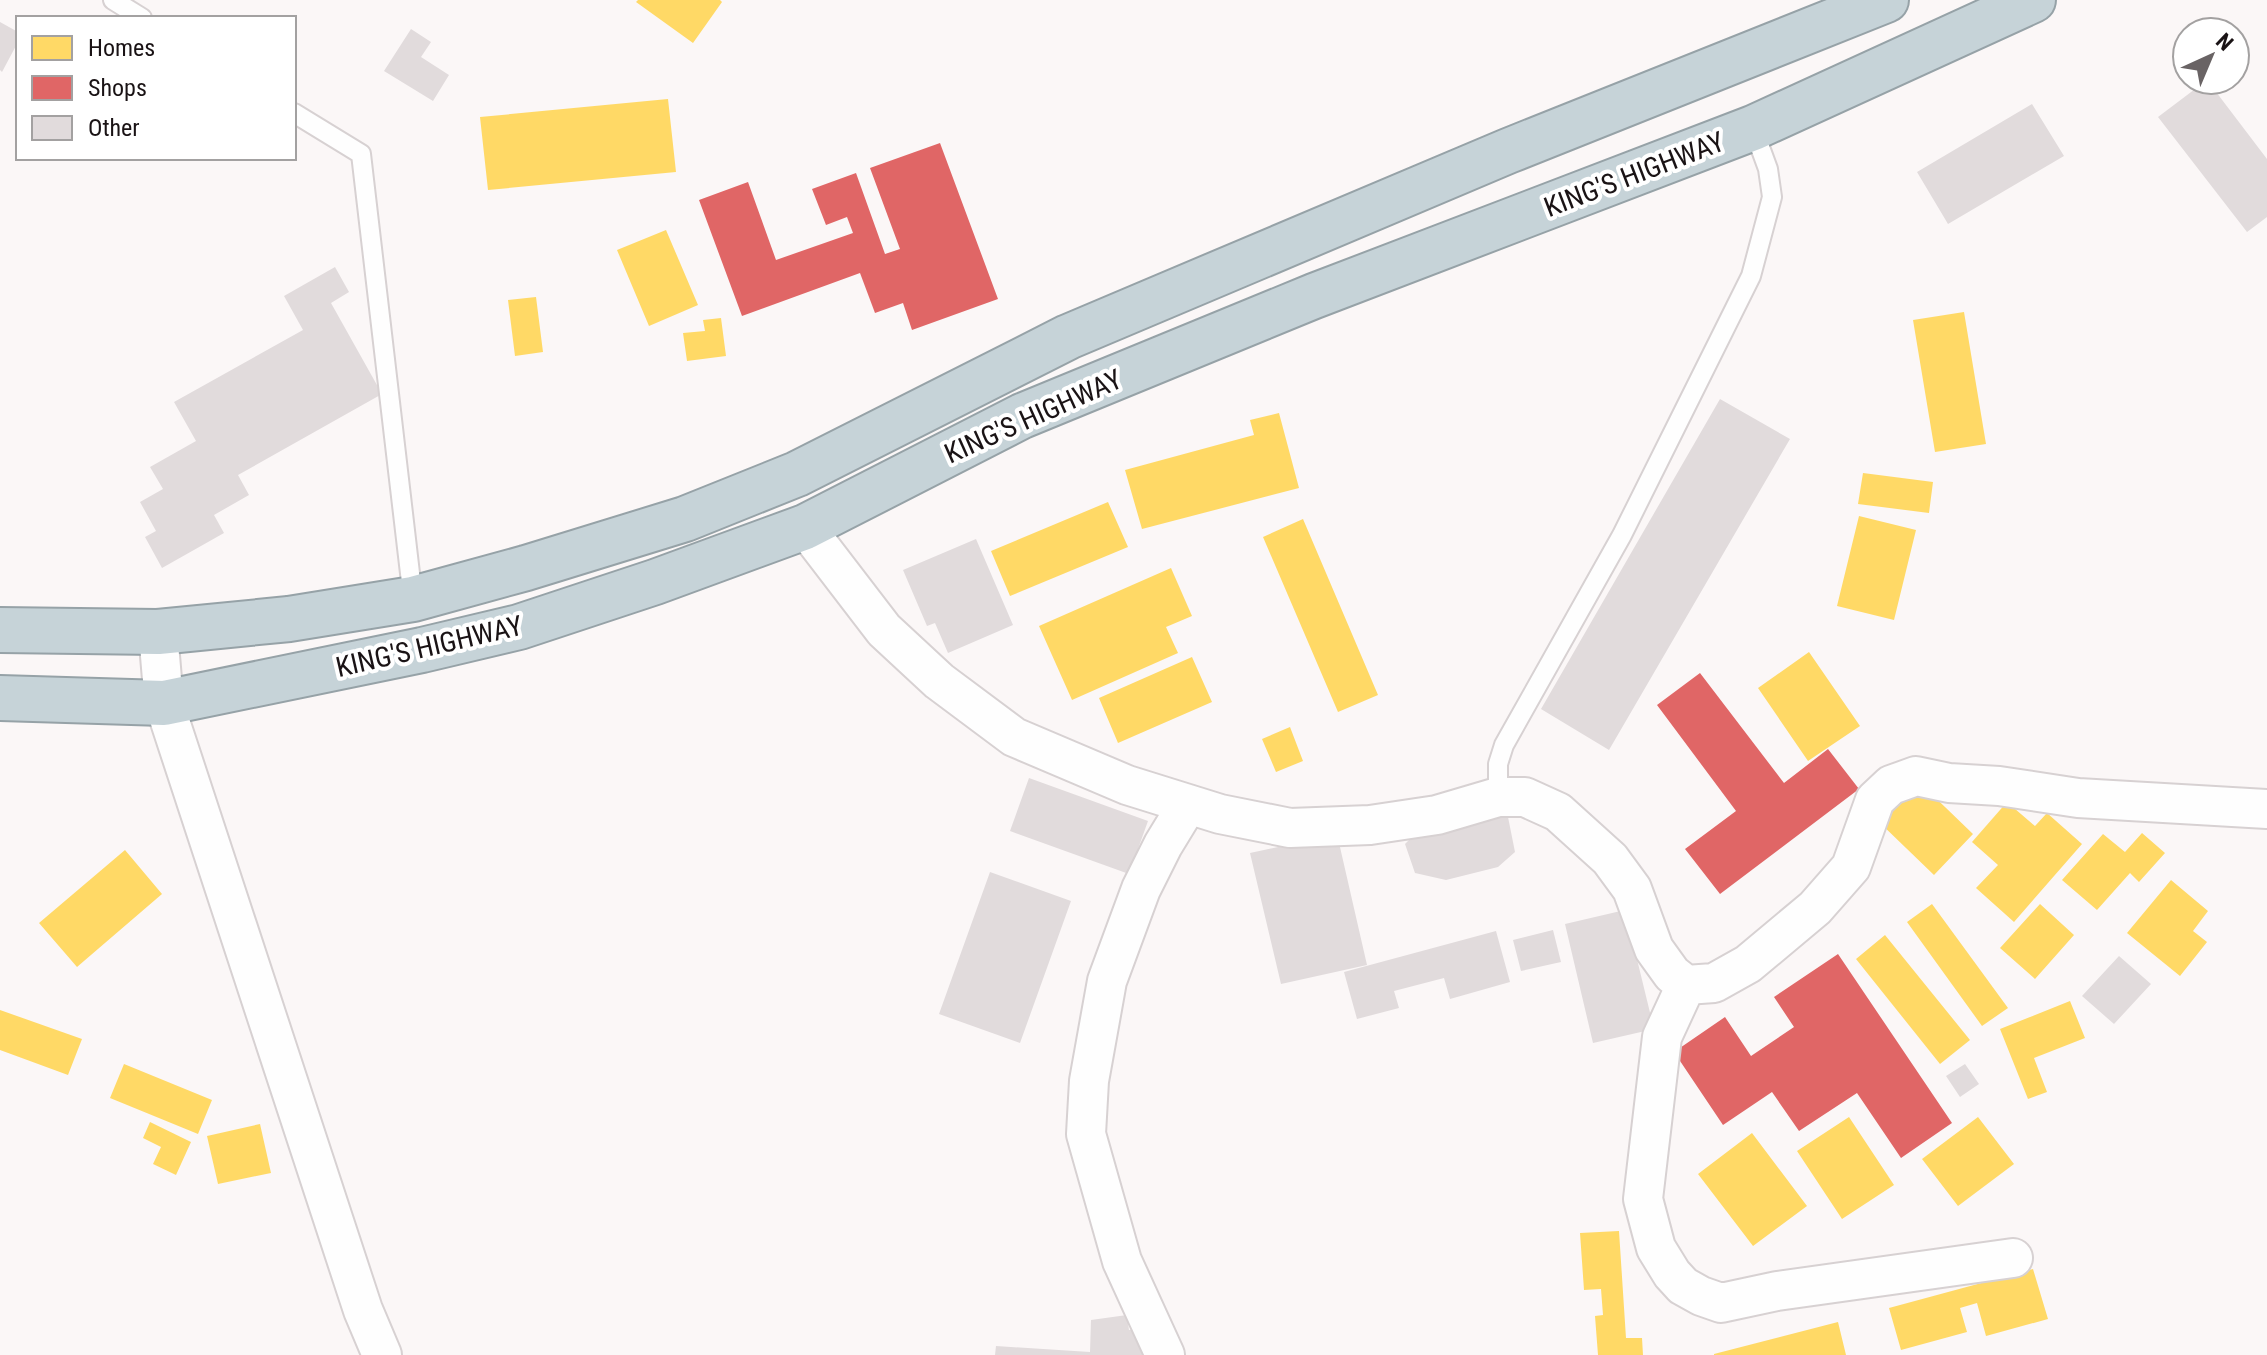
<svg xmlns="http://www.w3.org/2000/svg" width="2267" height="1355" viewBox="0 0 2267 1355" font-family="'Roboto Condensed',sans-serif">
<rect width="100%" height="100%" fill="#fbf7f7"/>
<!-- homes -->
<path fill="#ffd966" d="M638,0H720L722,2L693,43L636,2Z
M668,99L676,172L488,190L480,117Z
M666,230L698,305L649,326L617,250Z
M536,297L543,352L515,356L508,300Z
M1964,312L1986,444L1935,452L1913,320Z
M721,318L726,356L687,361L683,333L705,331L703,320Z
M1279,413L1299,488L1142,529L1125,470L1254,435L1250,420Z
M1863,473L1933,482L1929,513L1858,504Z
M1108,502L1128,547L1010,596L991,551Z
M1859,516L1916,530L1894,620L1837,606Z
M1303,519L1378,695L1338,712L1263,537Z
M1171,568L1192,616L1166,627L1178,653L1072,700L1039,626Z
M1809,652L1860,726L1808,761L1758,688Z
M1192,657L1212,702L1118,743L1099,698Z
M1290,727L1303,761L1276,772L1262,739Z
M1917,780L1973,834L1934,875L1878,821Z
M2007,802L2035,826L2047,813L2082,844L2014,922L1976,888L1998,865L1972,842Z
M2142,833L2165,853L2139,882L2130,873L2097,910L2062,880L2103,834L2125,852Z
M125,850L162,894L77,967L39,923Z
M2171,880L2208,911L2193,931L2207,942L2180,976L2127,933Z
M1932,904L2008,1008L1982,1026L1907,922Z
M2040,904L2074,935L2035,979L2000,948Z
M1885,935L1970,1040L1940,1064L1856,959Z
M2070,1001L2085,1038L2034,1058L2047,1092L2028,1099L2000,1029Z
M0,1010L82,1039L68,1075L0,1050Z
M124,1064L212,1100L198,1134L110,1098Z
M1849,1117L1894,1185L1842,1219L1797,1151Z
M1978,1117L2014,1164L1958,1206L1922,1159Z
M150,1122L191,1142L176,1175L153,1164L161,1147L143,1138Z
M260,1124L271,1173L218,1184L207,1136Z
M1752,1133L1807,1206L1753,1246L1698,1174Z
M1619,1231L1626,1338H1642L1643,1355H1598L1595,1316L1603,1315L1601,1289L1584,1290L1580,1233Z
M2033,1269L2048,1319L1986,1336L1977,1303L1960,1308L1967,1332L1901,1350L1889,1308Z
M1838,1322L1846,1355H1714V1354Z"/>
<!-- shops -->
<path fill="#e06666" d="M940,143L998,299L912,330L903,303L875,313L860,273L742,316L699,200L748,182L776,260L853,233L847,217L826,225L812,189L856,173L885,254L900,249L870,168Z
M1700,673L1784,783L1828,749L1859,789L1720,894L1685,849L1736,811L1657,705Z
M1838,954L1952,1123L1901,1158L1857,1093L1799,1131L1772,1092L1723,1125L1674,1052L1725,1017L1751,1056L1794,1027L1774,997Z"/>
<!-- building -->
<path fill="#e1dbdc" d="M0,22L18,32V42L2,72L0,70Z
M411,29L431,42L421,57L449,75L433,101L384,71Z
M2207,80L2267,159V217L2247,232L2158,117Z
M2032,104L2064,156L1948,224L1917,172Z
M335,267L349,292L331,303L382,394L238,475L249,495L214,515L224,533L162,568L145,537L156,531L140,502L163,489L150,467L196,441L174,402L303,330L284,296Z
M1720,399L1790,439L1609,750L1541,709Z
M976,539L1013,625L948,653L935,623L927,626L903,570Z
M1029,778L1148,821L1129,874L1010,831Z
M1480,811L1508,817L1515,852L1498,867L1446,880L1415,873L1405,844L1424,825Z
M1337,834L1367,965L1281,984L1250,853Z
M990,872L1071,901L1020,1043L939,1014Z
M1625,910L1654,1029L1593,1043L1565,924Z
M1553,930L1561,962L1521,971L1513,940Z
M1496,931L1510,982L1450,999L1444,978L1394,991L1399,1008L1357,1019L1344,972Z
M2119,956L2151,984L2114,1024L2082,996Z
M1965,1064L1979,1084L1960,1097L1946,1076Z
M1127,1315L1129,1330L1146,1327L1150,1355H995L996,1346L1090,1352L1091,1320Z"/>
<g fill="none" stroke-linecap="round" stroke-linejoin="round">
<defs>
<path id="lane" d="M113,0L142,18
M294,113L361,154L413,599
M1498,797V764L1504,745L1622,535L1751,276L1772,197L1768,169L1753,128"/>
<path id="street" d="M805,527L884,630L939,681L1014,737L1127,785L1220,814L1290,828L1370,825L1437,815L1498,797H1525L1558,812L1610,859L1632,889L1654,949L1672,974L1686,985L1714,983L1748,964L1815,908L1851,867L1875,800L1891,785L1916,776L1949,783L1999,786L2078,798L2267,809
M158,632L164,703L363,1310L382,1355
M1686,985L1662,1037L1643,1199L1656,1248L1672,1274L1683,1286L1701,1296L1721,1303L1777,1291L2013,1258
M1165,1355L1122,1261L1086,1134L1089,1081L1107,981L1141,889L1163,845L1188,804"/>
<path id="highway" d="M0,630L158,632L289,619L413,599L526,568L685,519L797,474L1068,337L1508,151L1886,0
M0,698L164,703L422,650L519,627L655,582L805,527L1022,416L1314,296L1753,128L2033,0"/>
</defs>
<!-- lane casing -->
<use href="#lane" stroke="#d7d1d2" stroke-width="22"/>
<!-- street casing -->
<use href="#street" stroke="#d7d1d2" stroke-width="42"/>
<!-- highway casing -->
<use href="#highway" stroke="#96a2a7" stroke-width="48"/>
<!-- lane -->
<use href="#lane" stroke="#fefefe" stroke-width="18"/>
<!-- street -->
<use href="#street" stroke="#fefefe" stroke-width="38"/>
<!-- highway -->
<use href="#highway" stroke="#c6d3d8" stroke-width="44"/>
</g>
<g text-anchor="middle" stroke-width="8" stroke-linejoin="round" paint-order="stroke">
<!-- street labels -->
<g font-size="28" fill="#1a1315" stroke="#fff">
<text transform="translate(1634 174) rotate(-21)" y="10">KING'S HIGHWAY</text>
<text transform="translate(1033 416) rotate(-24)" y="10">KING'S HIGHWAY</text>
<text transform="translate(429 646) rotate(-13)" y="10">KING'S HIGHWAY</text>
</g>
</g>
<!-- legend -->
<rect x="16" y="16" width="280" height="144" fill="#ffffff" stroke="#a3a1a1" stroke-width="2"/>
<rect x="32" y="36" width="40" height="24" fill="#ffd966" stroke="#a3a1a1" stroke-width="2"/>
<text x="88" y="56" font-size="24" fill="#1a1315">Homes</text>
<rect x="32" y="76" width="40" height="24" fill="#e06666" stroke="#a3a1a1" stroke-width="2"/>
<text x="88" y="96" font-size="24" fill="#1a1315">Shops</text>
<rect x="32" y="116" width="40" height="24" fill="#e1dbdc" stroke="#a3a1a1" stroke-width="2"/>
<text x="88" y="136" font-size="24" fill="#1a1315">Other</text>
<!-- north arrow -->
<g transform="translate(2211 56) rotate(44)"><circle r="38" fill="#ffffff" stroke="#a3a1a1" stroke-width="2"/>
<path d="M0-6L14 30L0 20L-14 30Z" fill="#696364"/>
<text y="-12" font-size="22" font-weight="bold" text-anchor="middle" fill="#1a1315">N</text>
</g>
</svg>
